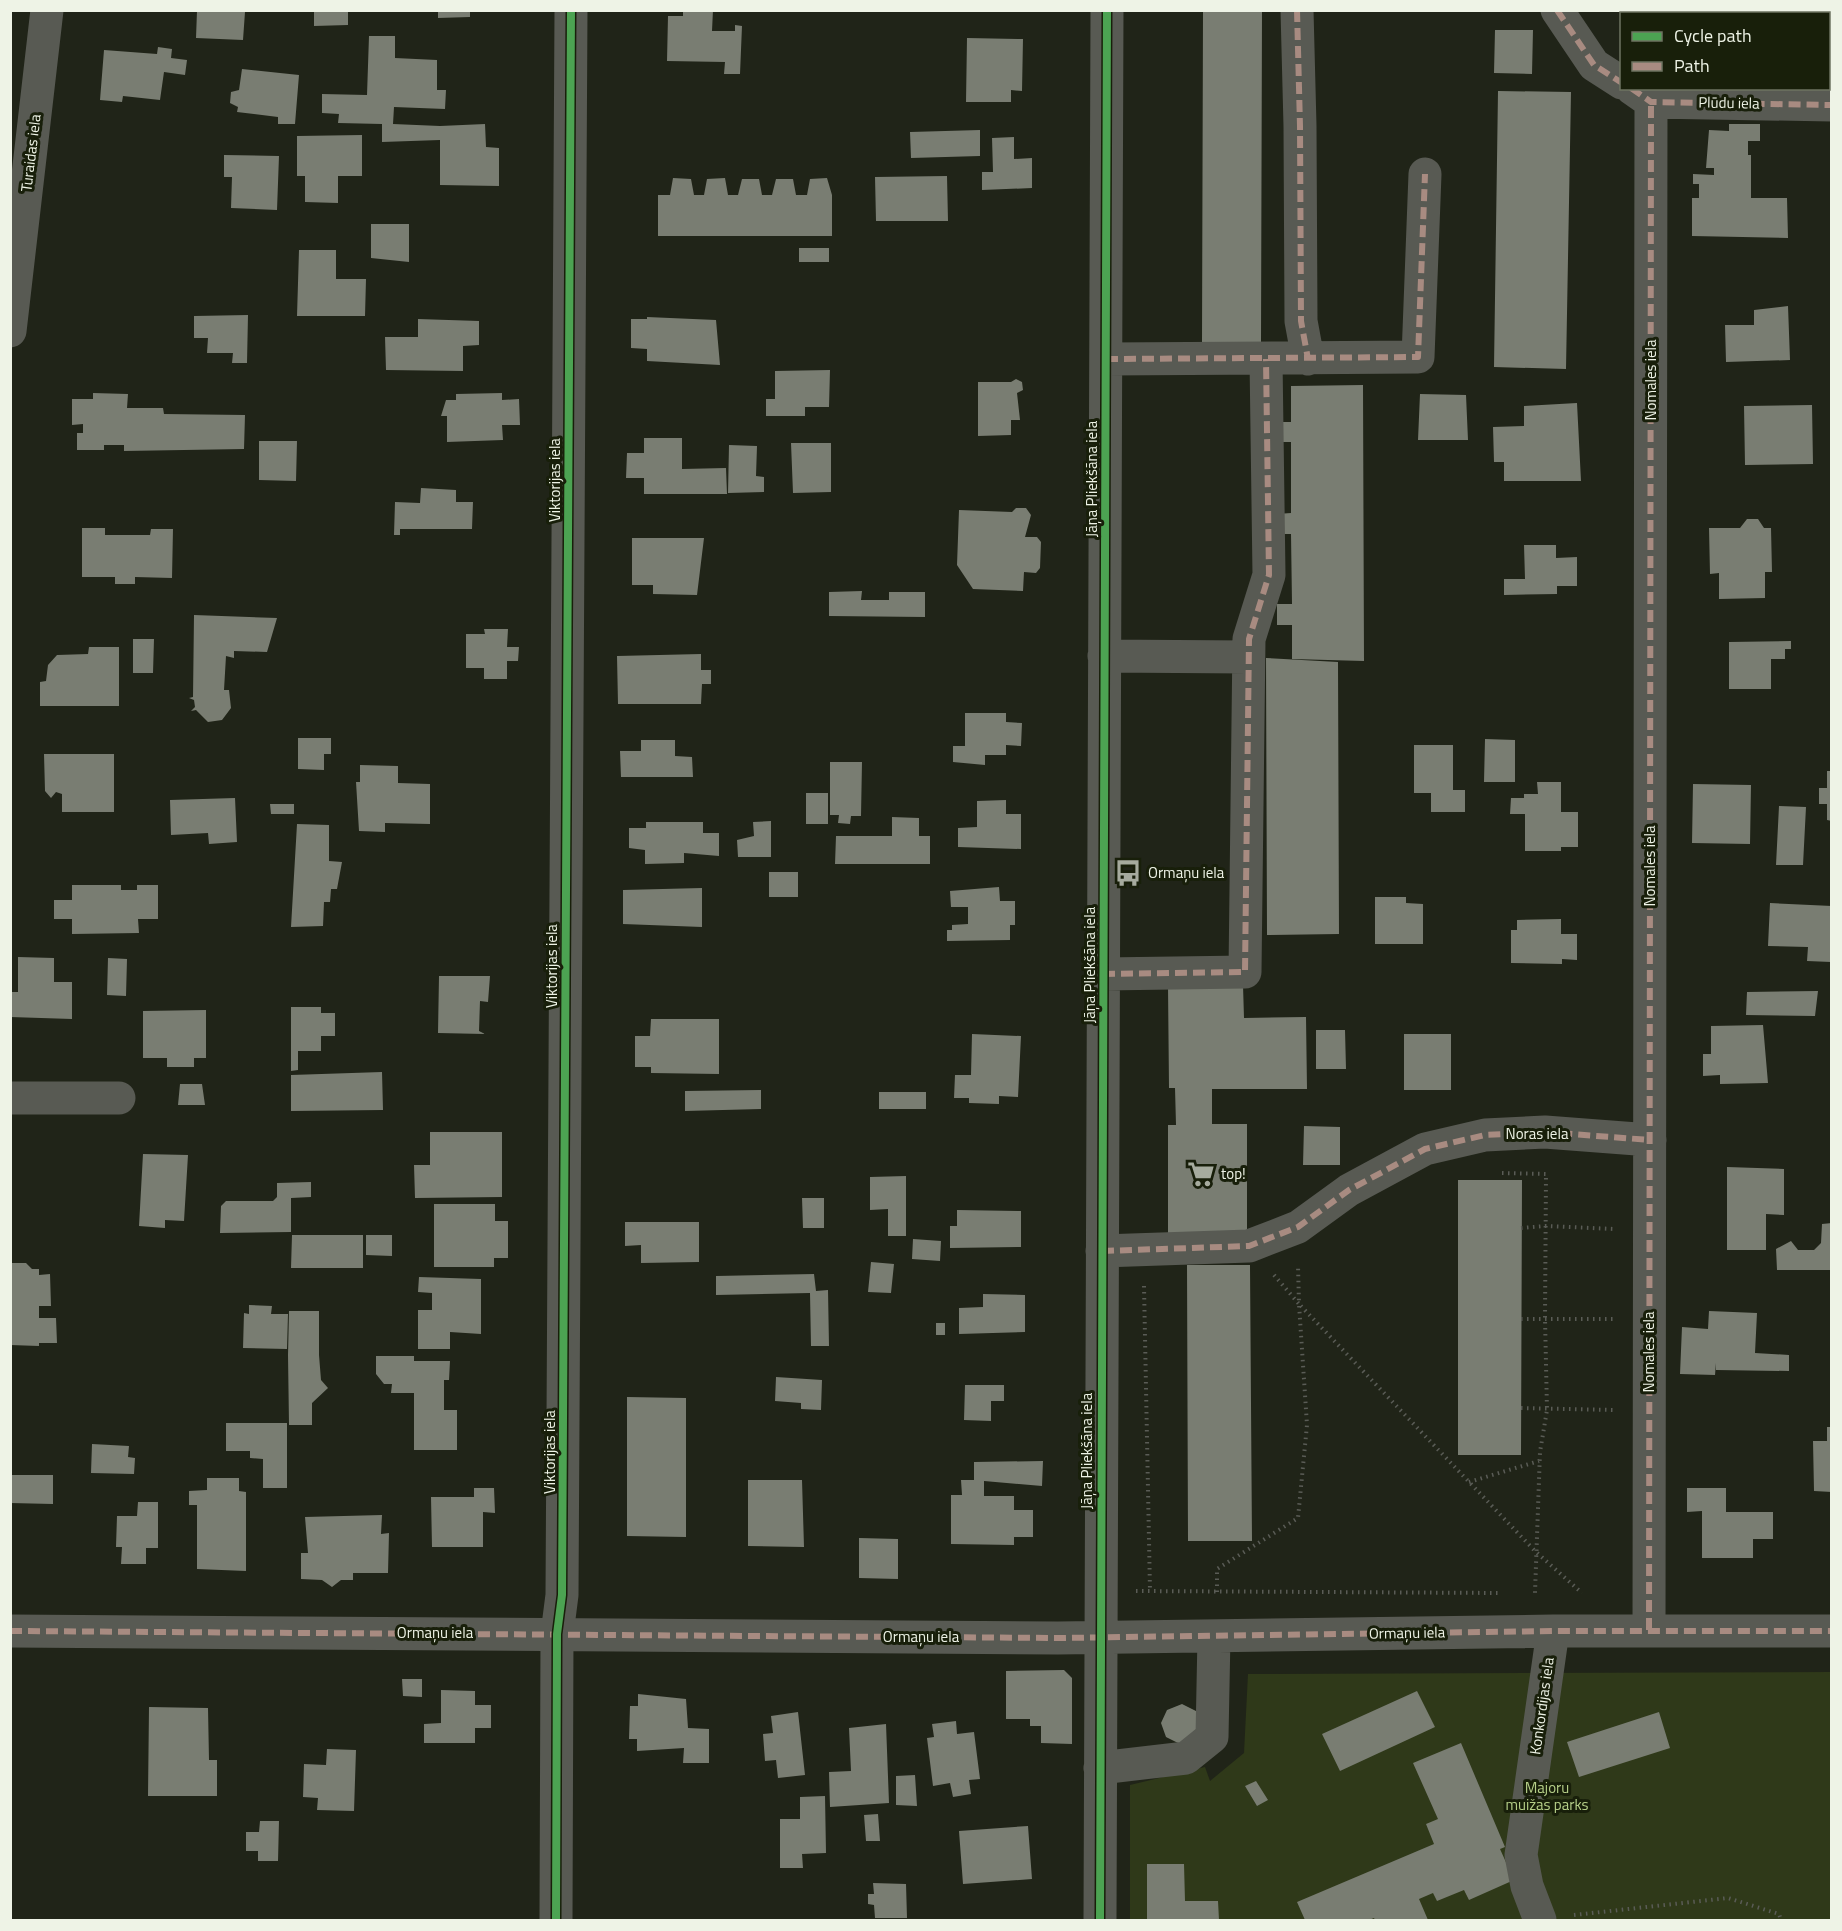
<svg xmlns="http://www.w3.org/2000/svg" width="1842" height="1931" viewBox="0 0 1842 1931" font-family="'Titillium Web',sans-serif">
<rect width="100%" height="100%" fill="#202418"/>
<!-- green -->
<path fill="#2f3919" d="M1831,1672V1920H1130V1785L1205,1767L1210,1781L1244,1753L1248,1674Z"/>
<!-- building -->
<path fill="#797d72" d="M314,10H348V25L314,26Z
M438,10H470V17L438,18Z
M683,10H713L712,31H735V25L742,26L740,74H724L725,62L667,61L668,16H683Z
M1203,10H1262L1261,342H1202Z
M197,11L245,12L243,40L196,38Z
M1495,30H1533L1532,74L1494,73Z
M369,36H395V58L437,60V90H446L445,109L394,107L393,124L440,126L485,124L486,147L499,148V186L440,185V140L382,142V124L338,123L339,114L322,113V94L367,95Z
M967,38L1023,39L1022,91L1011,90V102H966Z
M158,47L172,49L171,58L187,60L185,75L164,72L160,100L123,96L122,102L100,100L104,50L157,54Z
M242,69L299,75L295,124H278V117L237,112L238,107L230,103L231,92L239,90Z
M1498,91L1571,92L1566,369L1494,367Z
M1729,124H1760V141H1748V155H1751V198H1787L1788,238L1692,236V198H1699V184H1693V174L1714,175V168H1706L1709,130L1729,131Z
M980,130V156L911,158L910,132Z
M362,135V176H338V203L305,202V176H297V136Z
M1014,137V159L1032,158V188L982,190V172H993L992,138Z
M224,155L279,156L277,210L231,208L232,177H224Z
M947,176L948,221H876L875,177Z
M673,178L691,179L694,195H704L707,179L725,178L728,195H738L742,179H759L762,195H772L776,179H793L796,195H807L810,179L827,178L832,195V236H658V195H670Z
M371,224H409V262L371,258Z
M799,248H829V262H799Z
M299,250H336V279H366L365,316H297Z
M1788,306L1790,360L1726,362L1725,325H1754V310Z
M248,315L247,363H232L233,353H207L208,338H194V316Z
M647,317L716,320L720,365L647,361V349L631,348V319H647Z
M418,319L479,321V345L463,346V371L386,370L385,337H418Z
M830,370L829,407H805V416H766V399H775V371Z
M1016,379L1022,382L1023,390L1017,393L1020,420H1011V435L978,436V382H1011Z
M1363,385L1364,661L1292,659V625H1277V604H1292L1291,534H1277V514L1291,513V442H1276V422H1291V386Z
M93,393L128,394L127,408H163L164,414L245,415L244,449L124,451V445H104V450H77V433H83V424L72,425V399H93Z
M502,393V400L519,399L520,425H502L503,440L447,442V416H441L446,400H456V394Z
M1420,394L1466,395L1468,440H1418Z
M1577,403L1581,481H1504V462H1494L1493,427L1524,426V406Z
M1812,405L1813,464L1745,465L1744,406Z
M644,438H682V469L726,468L727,494H644V478H626L627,453H644Z
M259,441H297L296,481L259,480Z
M791,443H831V492L793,493Z
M729,445L757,446L756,476L764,477V492L728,493Z
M421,488L456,490V502H473L472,529H400V535H394L395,502L420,503Z
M1016,508H1026L1031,515L1025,537H1037L1041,542L1040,568L1036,573L1024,572L1023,591L973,589L957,565L959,510L1012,512Z
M1747,519H1758L1764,528H1771L1772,572H1765V598L1719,599V573L1710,574L1709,528H1740Z
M82,528H105V535H150L151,529H173L172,578L135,577V584H115V577H82Z
M632,538H704L697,595L653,594V585H632Z
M1524,545H1556V558L1577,557V586H1557V594L1504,595V579H1525Z
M862,591L861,600H889V592H925V617L829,616V592Z
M194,615L277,618L267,652L234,651V658L226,656L224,690H229L231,708L222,720L208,722L196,710L191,711L195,707L194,700L189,698L193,697Z
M484,629H508L507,647H519L518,661H507V679H484V668H466V634H485Z
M133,639H154L153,673H133Z
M1791,641V649H1785V659H1771V689H1729V642Z
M89,647H119V706H40V682L46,681L48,665L57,655L88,654Z
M701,654V670H711V684H702L701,704H618L617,656Z
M1266,658L1338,662L1339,934L1267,935Z
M965,713H1006V722L1022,723L1021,746L1006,745V755H985V765L953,762V746H965Z
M298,738H331V754H324V770L298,769Z
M1485,739L1515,740V782H1484Z
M641,740H675V756L692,757L693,777H621L620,751H641Z
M1414,745H1453V790H1465V812H1431V793H1414Z
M44,754H114V812H62V794L56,792L51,798L45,791Z
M830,762H862L861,816H851L850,824L838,823L839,815H830Z
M360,765L398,766V783L430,784V824L385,823V832L359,831L356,782H360Z
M1827,771H1832V821L1827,820V804H1819V788H1827Z
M1537,782H1561V812H1578V847H1561V851H1525V814H1510L1511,798H1524V794H1538Z
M1693,784L1751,785L1750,844L1692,843Z
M806,793H828V824H806Z
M235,798L237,842L209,844L208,833L171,835L170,800Z
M1006,800V814H1021V849L958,847V828L977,827V801Z
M270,804H294V814H271Z
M1779,806L1806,807L1803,865H1776Z
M892,817L919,818V836H930V864H835L836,836H892Z
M771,821V857H738L737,840L754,836L753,822Z
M646,822H703V833H719V856L684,853V863L645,864V850L629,848V828H646Z
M297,824L329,825V861L342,862L337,889H331L330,902H324L323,926L291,927Z
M769,872H798V897H769Z
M72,885H121V890H137V885H158V919H138L139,933L72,934V919H54V900H72Z
M999,887L1000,901H1015V925H1010V940L947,941V930H952V925L968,924V907H951L950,891Z
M702,888V927L623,924V890Z
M1375,897H1406V903L1423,904V944H1375Z
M1770,903L1832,906L1831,962L1807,961L1808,947L1768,946Z
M1561,919V934H1577V960L1562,959V964L1511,963V930H1517V920Z
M18,957L54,958V982H72V1019L10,1017V992H18Z
M108,958L127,959L126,996L107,995Z
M439,976H490L488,1002L480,1001L479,1031L485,1034L438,1033Z
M1243,985L1244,1018L1306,1017L1307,1089H1212V1124H1247V1233H1168V1125H1176L1175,1088H1169L1168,986Z
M1818,991L1815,1016L1746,1015L1747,992Z
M291,1007H321V1013H335V1036H321V1051H298V1070L291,1071Z
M206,1010V1058H194V1067H167V1058H143V1011Z
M651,1019H719V1074L651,1073V1067H635V1036H650Z
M1763,1025L1768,1083L1720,1084V1075L1703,1076V1054H1711V1026Z
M1316,1030H1345L1346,1069H1316Z
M972,1034L1021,1036L1018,1097L999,1096V1104L969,1103V1098H954L955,1075H971Z
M1404,1034H1451V1090H1404Z
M382,1072L383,1110L291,1111V1075Z
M180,1084H202L205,1105H178Z
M761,1090V1109L685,1111V1091Z
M879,1092H926V1109H879Z
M1304,1126L1340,1127V1165H1303Z
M430,1132H502V1197L415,1198L414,1165H430Z
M143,1154L188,1155L184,1221L165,1220V1228L139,1226Z
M1727,1167L1784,1169V1215L1766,1214V1250H1727Z
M906,1176V1236H888V1209L870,1210V1177Z
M1458,1180H1522L1521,1455H1458Z
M311,1182V1197L291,1198V1232L220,1233L221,1206L226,1201H273L277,1197V1183Z
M802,1198H824V1228H803Z
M434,1204H495V1221H508V1258H494V1267H434Z
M957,1210L1021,1211V1247L950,1248V1226H957Z
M625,1222H699V1262L641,1263V1245L625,1246Z
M1832,1223V1270H1777L1776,1249L1791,1241L1798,1250H1814L1821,1243L1822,1224Z
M292,1235H363V1268H291Z
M366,1235H392V1256L366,1255Z
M913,1239L941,1241L940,1261L912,1259Z
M871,1262L894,1264L891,1293L868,1292Z
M12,1263H26L32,1269H39V1275L50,1274L51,1306H39V1318H56L57,1343H39V1346L10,1345V1264Z
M1187,1265H1250L1252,1541H1188Z
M814,1274L816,1291L828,1290L829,1346H811L810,1293L716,1295V1276Z
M419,1277L481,1279V1334L450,1332V1349H418V1310H432V1293L418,1292Z
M983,1294L1025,1295V1332L959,1334V1308L983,1307Z
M249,1305L272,1306L271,1314H288L287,1349L243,1348L244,1313L249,1314Z
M289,1311H319V1355L321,1380L328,1388L312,1403V1425H289L288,1355Z
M1709,1311L1757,1313L1755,1353L1789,1355V1371L1716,1370V1363L1715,1375L1680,1374L1682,1327L1708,1329Z
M936,1323H945V1335H936Z
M376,1356H414V1361H450L449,1380H444V1410H457V1450H414V1393H391L392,1384H384L376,1374Z
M776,1377L822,1380L821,1410L801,1409V1403L775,1401Z
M965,1385H1004V1401H991V1421L964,1420Z
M627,1397L686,1398V1537L627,1536Z
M226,1423H287V1488H263V1459L250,1458V1451H226Z
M1827,1427H1832V1492L1814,1491L1813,1441H1827Z
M92,1444L129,1446L128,1457L135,1458L134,1474L91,1473Z
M1043,1461L1042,1486L984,1481V1496H1014V1510H1033V1537H1014V1545L951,1544V1495H962L961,1480H974V1462Z
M10,1475H53V1504L10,1503Z
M207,1478H239V1491L246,1492V1571L197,1569V1505H189V1491L207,1490Z
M748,1480H802L804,1547L748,1546Z
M474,1488H494L495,1513L483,1512V1547H432L431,1497H474Z
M1687,1488H1726V1512H1773V1539H1753V1558H1702V1511L1687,1512Z
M138,1502H158V1548H146V1564H121L122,1547H116L117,1516H137Z
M382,1515L381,1534L389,1533L388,1573H353V1580H341L332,1587L322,1580L301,1579V1553H308L305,1517Z
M859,1538L898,1539V1579L859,1578Z
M1064,1670L1072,1678V1744L1041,1743V1726H1030V1719H1006V1671Z
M402,1679H422V1697L403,1696Z
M441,1690L475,1691V1705H491V1728H475V1743H424V1724L441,1723Z
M1417,1691L1435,1727L1340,1771L1322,1734Z
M638,1694L686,1699L688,1728L709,1729V1763H683L684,1748L637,1751V1739H629L630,1706H638Z
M1182,1704L1196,1711L1201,1725L1180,1744L1166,1737L1161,1723L1167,1710Z
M149,1707L208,1708L209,1760H217V1796H148Z
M798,1712L805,1775L778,1778L776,1760L765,1761L763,1734L773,1733L771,1716Z
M1659,1712L1670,1748L1579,1777L1567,1742Z
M956,1721L957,1734L974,1732L980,1779L969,1780L971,1794L953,1797L950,1783L933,1786L927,1738L934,1737L932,1724Z
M886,1724L889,1803L830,1807L829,1772L851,1771L849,1728Z
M1461,1743L1505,1847L1500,1849L1514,1880L1469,1900L1464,1890L1437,1901L1433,1893L1419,1899L1428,1920H1375L1374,1918L1369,1920H1305L1297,1902L1434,1844L1426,1824L1438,1819L1413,1763Z
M327,1749L356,1750L354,1811L317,1810L318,1798L303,1797L304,1764L326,1765Z
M915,1775L917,1806L896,1805V1776Z
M1256,1781L1268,1800L1257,1806L1245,1786Z
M825,1796L826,1853L802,1854L803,1868H780V1819H800V1797Z
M878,1814L880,1841H866L864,1815Z
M260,1821H279L278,1861H258V1851H246V1832H259Z
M1028,1826L1032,1879L963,1884L959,1831Z
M1147,1864H1184L1185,1901H1218L1219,1920H1147Z
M873,1883L906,1884L907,1918H875L874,1905L868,1904V1894H874Z"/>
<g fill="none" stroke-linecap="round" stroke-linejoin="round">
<!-- path -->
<path stroke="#5a5c56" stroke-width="4" stroke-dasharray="1.5 4.5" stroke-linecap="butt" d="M1502,1173L1546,1174L1545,1318L1547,1410L1540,1452L1535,1593
M1521,1228L1545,1226L1614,1229
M1274,1275L1299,1304L1298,1265
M1144,1286L1150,1591
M1521,1319H1613
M1521,1408L1613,1410
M1469,1482L1539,1461
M1136,1591L1501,1593
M1217,1592V1569L1298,1518L1307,1425L1299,1304L1535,1551L1582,1593
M1574,1915L1728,1898L1779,1914L1781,1920"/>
<!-- minor -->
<path stroke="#585a53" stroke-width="33" d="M1297,10L1300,126L1301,321L1308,359
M1557,10L1594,65L1622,83
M1631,88L1651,102L1832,105
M10,331L47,10
M1106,359L1418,357L1425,174
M1104,656L1248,657
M1103,974L1245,972L1249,639L1269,575L1266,359
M10,1098H119
M1102,1251L1249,1246L1298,1227L1349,1190L1425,1149L1485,1135L1545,1132L1650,1140
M1649,1630L1651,102
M10,1631L1058,1638L1553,1631H1832
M1100,1768L1186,1758L1212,1737L1214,1636
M556,1920L557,1634L562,1595L571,10
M1100,1920L1107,10
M1540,1920L1527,1886L1521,1855L1553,1631"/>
<!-- quiet -->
<path stroke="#a88b81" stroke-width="6" stroke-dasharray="12 6" stroke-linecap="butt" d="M1297,10L1300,126L1301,321L1308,359
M1557,10L1594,65L1622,83
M1631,88L1651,102L1832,105
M1106,359L1418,357L1425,174
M1103,974L1245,972L1249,639L1269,575L1266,359
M1102,1251L1249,1246L1298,1227L1349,1190L1425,1149L1485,1135L1545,1132L1650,1140
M1649,1630L1651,102
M10,1631L1058,1638L1553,1631H1832"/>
<defs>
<path id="cycleway" d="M556,1920L557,1634L562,1595L571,10
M1100,1920L1107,10"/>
</defs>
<!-- cycleway casing -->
<use href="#cycleway" stroke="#181f0a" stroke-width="11"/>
<!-- cycleway -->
<use href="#cycleway" stroke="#4ca352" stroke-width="8"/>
</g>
<!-- icons -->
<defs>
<symbol id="bus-bare" viewBox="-9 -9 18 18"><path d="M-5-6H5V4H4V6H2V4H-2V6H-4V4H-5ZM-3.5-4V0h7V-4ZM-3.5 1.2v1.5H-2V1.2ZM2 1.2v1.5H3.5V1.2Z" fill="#a6ab9e" stroke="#181f0a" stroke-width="2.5" paint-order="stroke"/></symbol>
<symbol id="supermarket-bare" viewBox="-9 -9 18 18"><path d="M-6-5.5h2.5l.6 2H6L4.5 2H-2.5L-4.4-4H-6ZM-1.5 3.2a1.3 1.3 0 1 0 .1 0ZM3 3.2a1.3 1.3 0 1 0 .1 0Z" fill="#a6ab9e" stroke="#181f0a" stroke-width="2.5" paint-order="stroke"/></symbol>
</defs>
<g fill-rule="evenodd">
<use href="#bus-bare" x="1109" y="854" width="38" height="38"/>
<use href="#supermarket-bare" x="1182" y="1155" width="38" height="38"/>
</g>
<g text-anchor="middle" stroke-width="6" stroke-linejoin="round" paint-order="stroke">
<!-- street labels -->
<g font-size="15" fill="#eef3e6" stroke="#181f0a">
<text transform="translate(1729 103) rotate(1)" y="5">Plūdu iela</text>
<text transform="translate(31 153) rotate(-83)" y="5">Turaidas iela</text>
<text transform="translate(1651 380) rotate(-90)" y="5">Nomales iela</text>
<text transform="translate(1092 479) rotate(-90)" y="5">Jāņa Pliekšāna iela</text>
<text transform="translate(555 480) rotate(-90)" y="5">Viktorijas iela</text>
<text transform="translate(1650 866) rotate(-90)" y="5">Nomales iela</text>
<text transform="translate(1090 965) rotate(-90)" y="5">Jāņa Pliekšāna iela</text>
<text transform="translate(552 966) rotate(-90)" y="5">Viktorijas iela</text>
<text x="1537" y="1139">Noras iela</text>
<text transform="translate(1649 1352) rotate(-90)" y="5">Nomales iela</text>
<text transform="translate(1087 1451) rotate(-90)" y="5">Jāņa Pliekšāna iela</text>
<text transform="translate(550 1452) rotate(-90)" y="5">Viktorijas iela</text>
<text x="435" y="1638">Ormaņu iela</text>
<text transform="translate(1407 1633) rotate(-1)" y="5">Ormaņu iela</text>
<text x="921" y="1642">Ormaņu iela</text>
<text transform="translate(1542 1706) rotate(-82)" y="5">Konkordijas iela</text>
</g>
<!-- poi labels -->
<g font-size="15" fill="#eef3e6" stroke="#181f0a" text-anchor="start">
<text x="1148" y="878">Ormaņu iela</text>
<text x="1221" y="1179">top!</text>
</g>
<!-- park labels -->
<g font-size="15" fill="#b5ce88" stroke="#181f0a">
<text x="1547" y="1793">Majoru<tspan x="1547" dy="17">muižas parks</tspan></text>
</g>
</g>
<!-- border -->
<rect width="1842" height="1931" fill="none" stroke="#eef3e6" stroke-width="24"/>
<!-- legend -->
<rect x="1620" y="12" width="210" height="78" fill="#181f0a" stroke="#6e7462" stroke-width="1.5"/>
<rect x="1632" y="32" width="30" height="9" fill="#4ca352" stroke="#6e7462" stroke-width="1.5"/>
<text x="1674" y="42" font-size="18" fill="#eef3e6">Cycle path</text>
<rect x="1632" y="62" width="30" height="9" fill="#a88b81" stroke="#6e7462" stroke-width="1.5"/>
<text x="1674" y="72" font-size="18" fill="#eef3e6">Path</text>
</svg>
